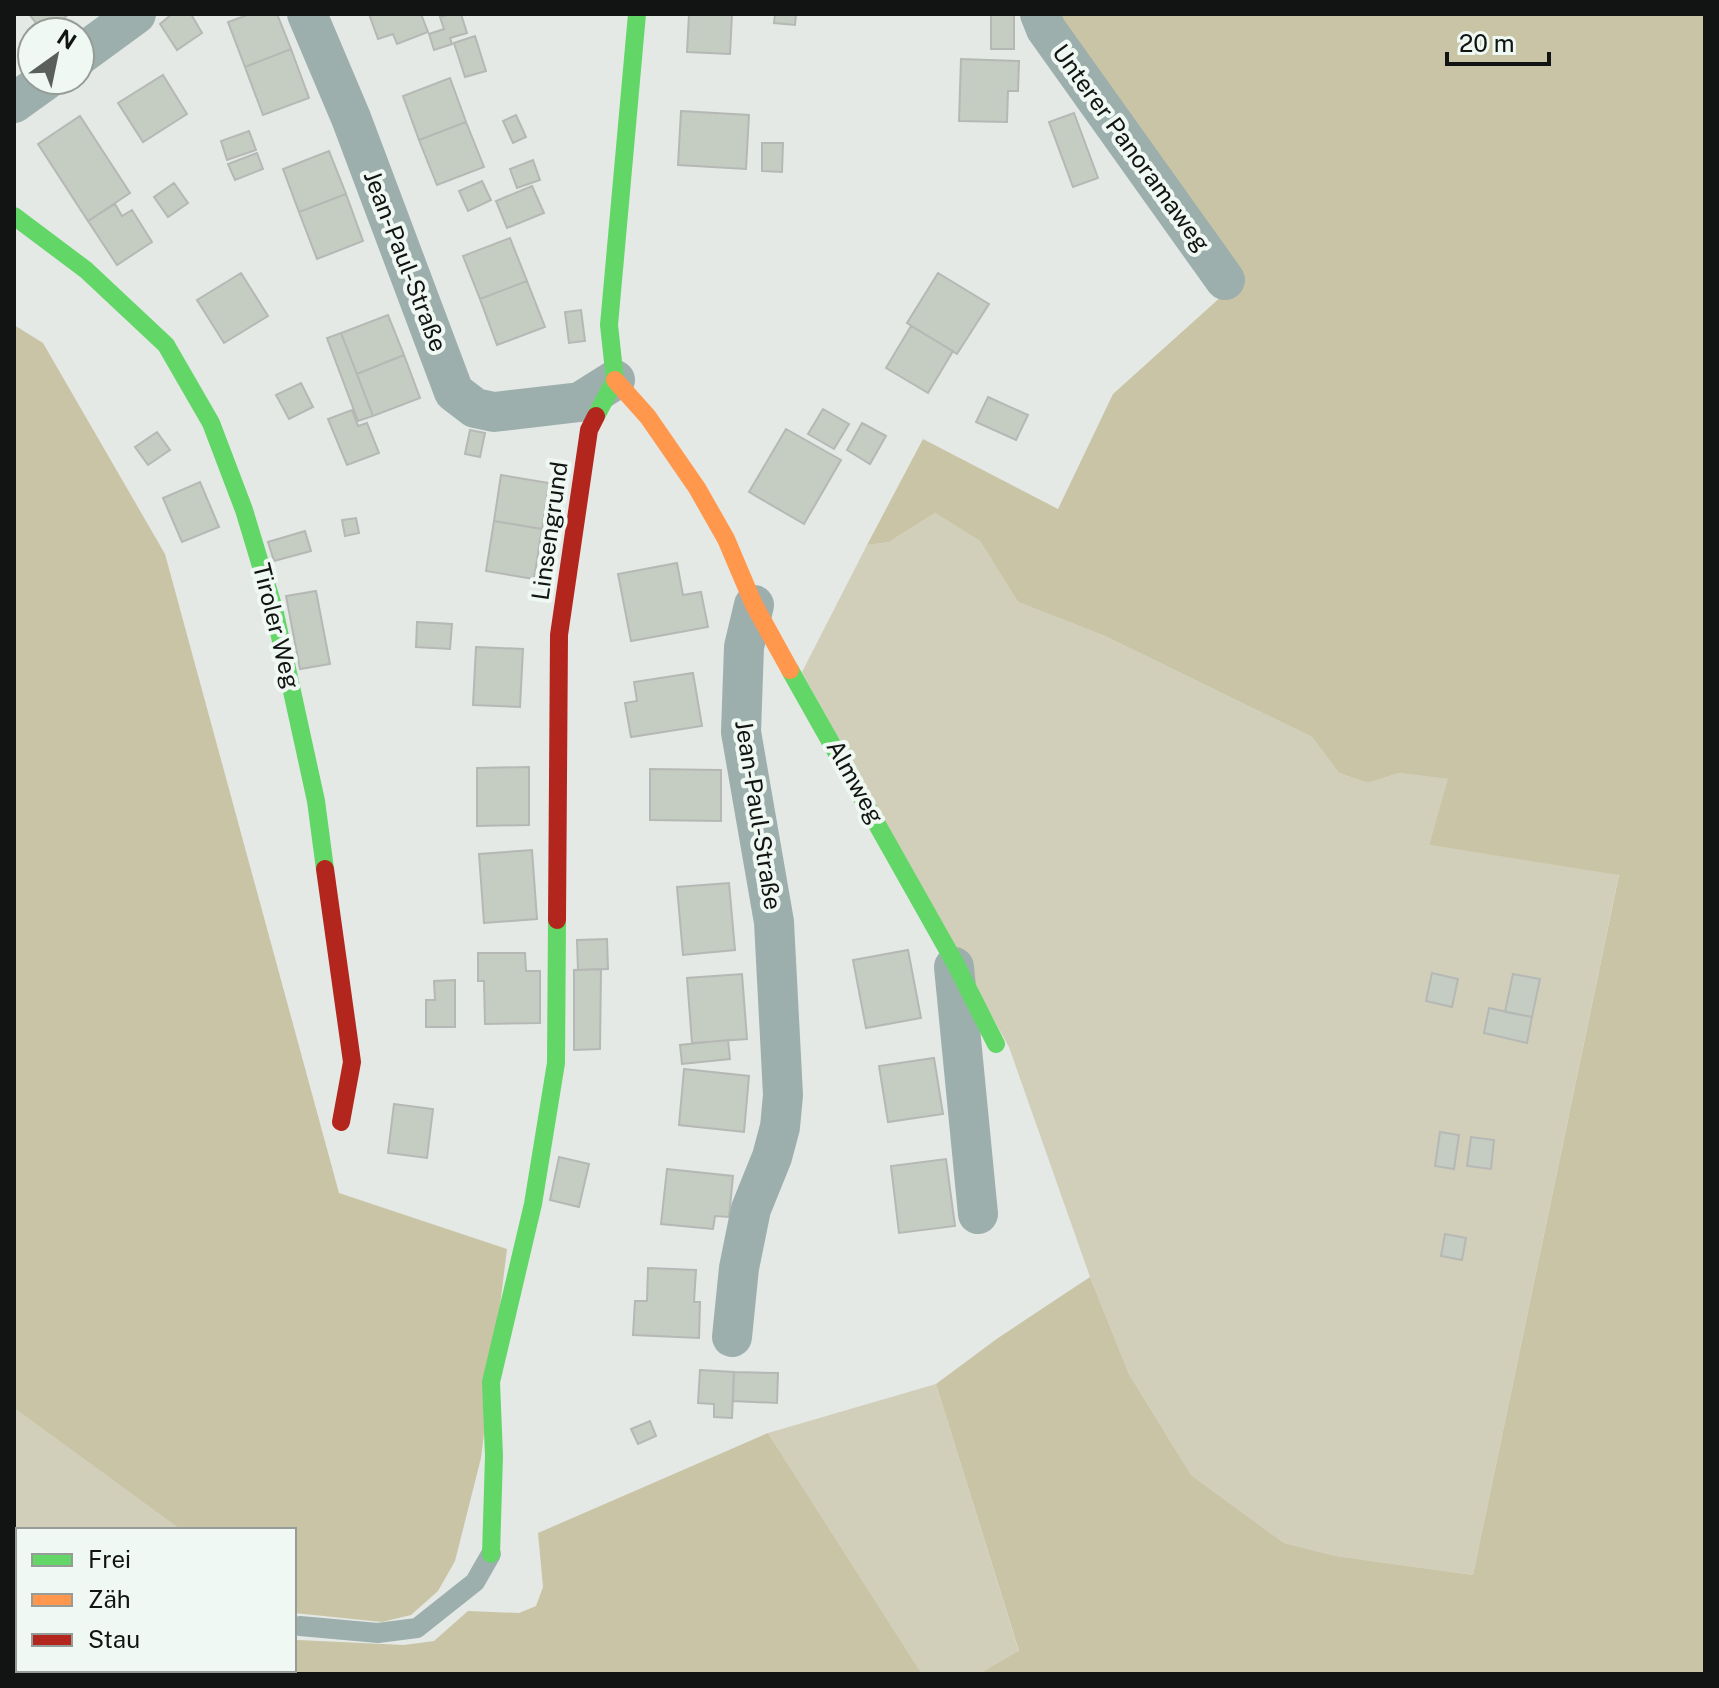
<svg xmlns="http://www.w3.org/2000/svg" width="1719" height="1688" viewBox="0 0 1719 1688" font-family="'Public Sans',sans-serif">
<rect width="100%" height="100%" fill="#e4e9e6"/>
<!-- green -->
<path fill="#d1cfb9" d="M935,513L980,541L1018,602L1105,636L1312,737L1339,773L1368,783L1399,773L1449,779L1429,845L1619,874L1473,1575L1336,1556L1284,1543L1191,1475L1129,1374L1090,1277L1009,1047L802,672L867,545L889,542Z
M936,1384L1019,1652L979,1674H922L768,1433Z
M14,1408L181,1530H18V1670H245L240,1674H14Z"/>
<!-- forest -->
<path fill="#c9c4a5" d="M1057,14H1705V1674H979L1019,1651L936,1384L998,1338L1090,1277L1129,1374L1191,1475L1284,1543L1336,1556L1473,1575L1619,875L1429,845L1448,779L1399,773L1368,783L1339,773L1312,737L1105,636L1018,602L980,541L935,513L889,542L867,545L923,439L1058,509L1113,394L1243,277Z
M14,325L43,343L165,554L339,1193L507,1249L481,1458L455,1561L438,1591L411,1615L382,1622L294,1613V1530H181L14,1408Z
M768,1433L922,1674H240L245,1670H294V1642L298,1640L404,1645L434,1641L468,1611L519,1613L536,1606L543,1587L538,1533Z"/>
<!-- building -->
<path fill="#c5ccc1" stroke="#b5b8b5" stroke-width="2" d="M29,14H69L46,32H43Z
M172,14H191L202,33L177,50L160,24Z
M250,14H277L291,49L245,67L228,22Z
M369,14H421L428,32L397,44L393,34L378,39Z
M451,14H461L467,33L450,38L452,44L434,50L429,34L444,29L440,17Z
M689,14H732L730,54L687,52Z
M775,14H796L795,25L774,23Z
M991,14H1014V49H991Z
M475,36L486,71L465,77L454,43Z
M291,49L309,98L263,115L245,67Z
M961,59L1019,61L1018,91H1008L1007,122L959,121Z
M163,75L187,114L143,142L118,103Z
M450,78L466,122L419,140L403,96Z
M681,111L749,115L746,169L678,165Z
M1074,113L1098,178L1073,187L1049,122Z
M516,115L526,137L513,143L503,121Z
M80,116L130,193L88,221L38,144Z
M466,122L484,167L437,185L419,140Z
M249,131L256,150L227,160L221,141Z
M762,143H783L782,172L762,171Z
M329,151L346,194L299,212L283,169Z
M257,153L263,169L235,180L228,164Z
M533,160L540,180L517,188L510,169Z
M482,181L491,200L468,211L459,191Z
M174,183L188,203L168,217L154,197Z
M532,186L544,213L507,228L496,201Z
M346,194L363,241L317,259L299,212Z
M115,204L122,216L132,210L152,242L117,265L88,221Z
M510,238L527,281L480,299L463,256Z
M241,273L268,316L224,343L197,300Z
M938,273L989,304L957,354L907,323Z
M527,281L545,327L497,345L480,299Z
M581,310L585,341L569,343L565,312Z
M388,315L404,355L357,374L341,333Z
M911,326L953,351L928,393L886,368Z
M341,333L373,416L358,421L327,338Z
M404,355L420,398L373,416L357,374Z
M301,383L313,407L289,419L276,395Z
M988,397L1028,415L1016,440L976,422Z
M823,409L849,424L834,449L808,434Z
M352,410L358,426L367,423L379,453L347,465L328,419Z
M862,423L886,436L870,464L847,450Z
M786,429L841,460L804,524L749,492Z
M470,430L485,433L480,457L465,454Z
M157,432L170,450L148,465L135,447Z
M501,475L549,483L542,529L494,521Z
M200,482L219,527L182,542L163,498Z
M356,518L359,533L345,536L342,520Z
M494,521L542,529L534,579L486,571Z
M305,531L311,551L274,561L268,542Z
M677,563L683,595L701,592L708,627L631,641L618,574Z
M316,591L330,664L300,669L286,596Z
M417,622L452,624L450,649L416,647Z
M476,647L523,649L520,707L473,705Z
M693,673L702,726L631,737L625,703L637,701L634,682Z
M529,767V825L477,826V768Z
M650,769L721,770V821L650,820Z
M532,850L537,919L484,923L479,854Z
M729,883L735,950L683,955L677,887Z
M607,939L608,969L578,970L577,940Z
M908,950L921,1018L866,1028L853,960Z
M478,953H525L526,971H540V1023L485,1024L484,981H478Z
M601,969L600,1049L574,1050V970Z
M1432,973L1458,979L1452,1007L1426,1001Z
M742,974L747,1039L692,1043L687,978Z
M1513,974L1540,979L1532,1017L1505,1012Z
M455,980V1027H426V1000H435L434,981Z
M1489,1008L1532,1017L1527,1043L1484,1033Z
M728,1040L730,1059L682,1064L680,1045Z
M934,1058L943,1114L888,1122L879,1066Z
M684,1069L749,1076L744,1132L679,1125Z
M394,1104L433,1109L427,1158L388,1153Z
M1440,1132L1459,1135L1454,1169L1435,1166Z
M1471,1137L1494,1140L1491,1169L1467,1166Z
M559,1157L589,1164L579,1207L550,1200Z
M946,1159L955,1226L899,1233L891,1166Z
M667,1169L733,1176L729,1217L715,1216L713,1229L661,1224Z
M1445,1234L1466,1238L1462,1260L1441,1256Z
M648,1268L696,1270L694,1302H700L699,1338L633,1335L635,1301H647Z
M700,1370L734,1372L732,1418L714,1417V1404L698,1403Z
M734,1372L778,1373L777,1403L733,1401Z
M650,1421L656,1436L638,1444L631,1429Z"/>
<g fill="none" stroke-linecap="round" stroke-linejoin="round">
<!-- lane -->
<path stroke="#9dafad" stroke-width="20" d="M300,1626L378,1633L417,1628L475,1582L491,1554"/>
<!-- street -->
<path stroke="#9dafad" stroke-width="40" d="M307,14L351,118L454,392L475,408L494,412L580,402L615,380
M1040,14L1046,29L1225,280
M80,55L136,14
M14,103L46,80
M954,967L978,1214
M732,1337L739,1268L751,1209L772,1157L780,1127L783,1095L774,922L741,732L744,647L754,605"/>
<!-- fast -->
<path stroke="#63d668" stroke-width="18" d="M14,216L86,270L166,345L211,423L244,510L274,609L316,801L325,869
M596,416L615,380L609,325L637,14
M790,670L954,961L996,1044
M491,1554L494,1456L491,1382L533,1204L556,1063L557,920"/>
<!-- slow -->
<path stroke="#ff974d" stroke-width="18" d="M615,380L648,417L697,488L726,539L754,605L790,670"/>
<!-- jam -->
<path stroke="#b3261e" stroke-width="18" d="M325,869L352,1062L341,1122
M557,920L559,635L589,430L596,416"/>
</g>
<g text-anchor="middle" stroke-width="8" stroke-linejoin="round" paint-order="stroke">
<!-- street labels -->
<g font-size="24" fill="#111412" stroke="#eff8f2">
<text transform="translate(1131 148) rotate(54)" y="8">Unterer Panoramaweg</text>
<text transform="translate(405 261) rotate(69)" y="8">Jean-Paul-Straße</text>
<text transform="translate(550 531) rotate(-82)" y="8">Linsengrund</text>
<text transform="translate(276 626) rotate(76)" y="8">Tiroler Weg</text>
<text transform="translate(855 782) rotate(61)" y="8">Almweg</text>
<text transform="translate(758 815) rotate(81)" y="8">Jean-Paul-Straße</text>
</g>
</g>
<!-- border -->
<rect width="1719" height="1688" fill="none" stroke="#111412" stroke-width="32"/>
<!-- legend -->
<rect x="16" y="1528" width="280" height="144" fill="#eff8f2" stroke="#969d98" stroke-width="2"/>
<rect x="32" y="1554" width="40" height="12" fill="#63d668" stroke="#969d98" stroke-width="2"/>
<text x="88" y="1568" font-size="24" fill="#111412">Frei</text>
<rect x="32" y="1594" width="40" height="12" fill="#ff974d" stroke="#969d98" stroke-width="2"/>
<text x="88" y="1608" font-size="24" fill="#111412">Zäh</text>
<rect x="32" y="1634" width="40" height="12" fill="#b3261e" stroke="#969d98" stroke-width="2"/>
<text x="88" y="1648" font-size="24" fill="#111412">Stau</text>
<!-- north arrow -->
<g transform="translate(56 56) rotate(33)"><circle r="38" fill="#eff8f2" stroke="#969d98" stroke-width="2"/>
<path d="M0-6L14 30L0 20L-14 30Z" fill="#5b5f5c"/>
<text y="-12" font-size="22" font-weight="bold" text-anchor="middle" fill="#111412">N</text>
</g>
<!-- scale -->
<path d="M1447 52v12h102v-12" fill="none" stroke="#111412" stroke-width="4"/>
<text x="1459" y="52" font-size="24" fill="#111412" stroke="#eff8f2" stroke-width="6" paint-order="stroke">20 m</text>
</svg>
